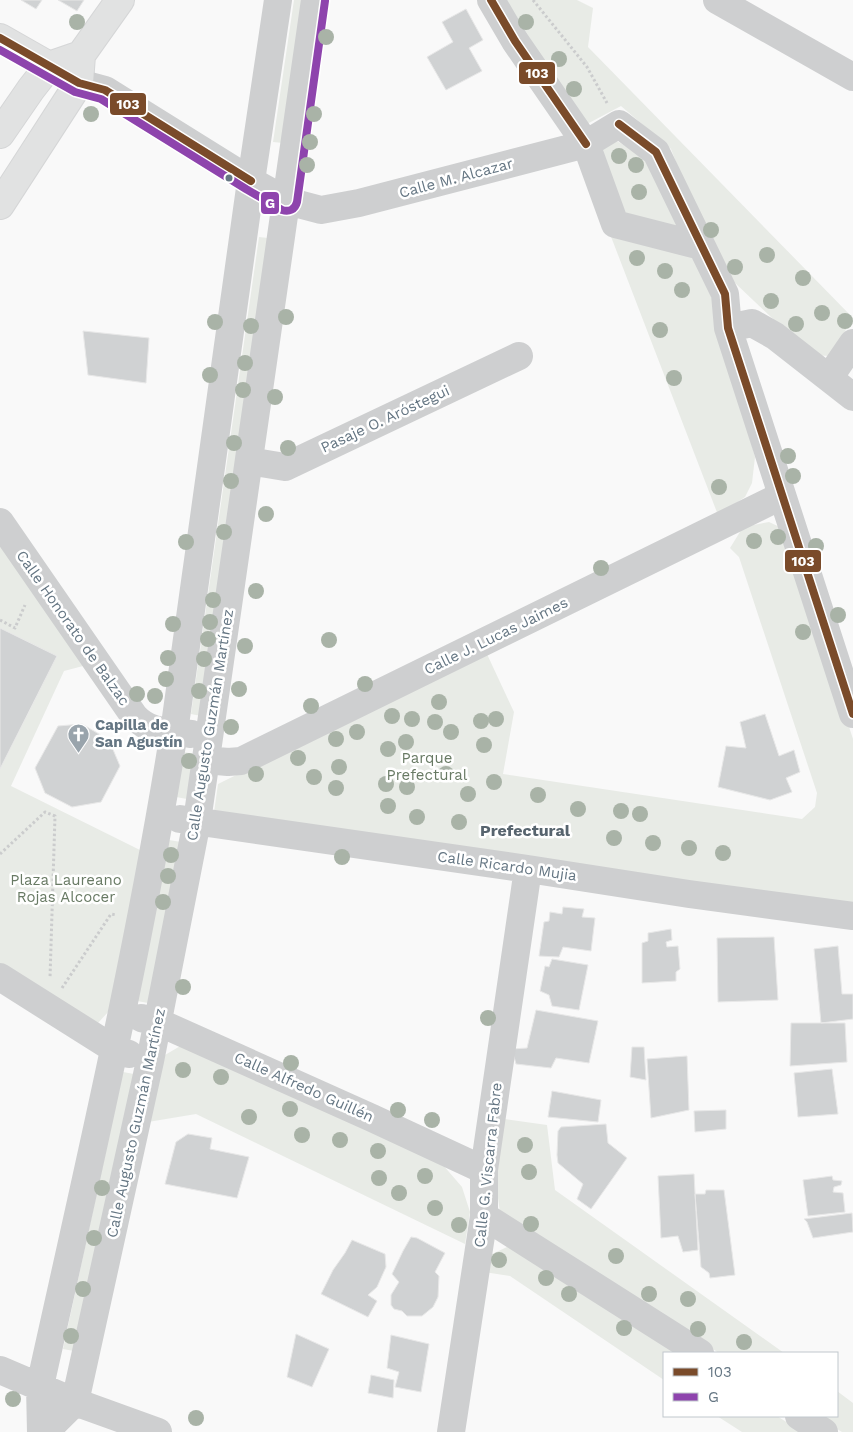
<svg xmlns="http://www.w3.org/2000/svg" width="853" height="1432" viewBox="0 0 853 1432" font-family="'Work Sans',sans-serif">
<rect width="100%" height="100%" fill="#f9f9f9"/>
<!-- green -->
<path fill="#e8ebe6" d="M294,0H304L283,143L273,142Z
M501,0H577L593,8L588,47L853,318L830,356L811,355L734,282L697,217L671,149L621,106L587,124Z
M615,140L650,160L714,303L755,457L752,483L745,497L718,515L580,156Z
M259,237L268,238L201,716L191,714Z
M769,522L784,529L853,739V908L214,812L218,784L486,652L514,712L503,774L802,819L815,807L817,793L739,557L730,548L743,527Z
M0,542L83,666L64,671L11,786L142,851L109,1011L98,1023L0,966Z
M183,752L195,754L187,799L176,797Z
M169,840L181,842L148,1003L137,1001Z
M182,1045L443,1165L462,1187L470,1212L465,1244L196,1114L148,1122L165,1055Z
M123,1072L134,1074L74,1351L63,1349Z
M504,1119L547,1125L555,1190L784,1353H719L500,1212L496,1184Z
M507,1247L520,1249L680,1353H664V1380L510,1276L484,1272L490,1255Z
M837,1391L853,1403V1432H842L816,1416H837Z
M717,1416H777L802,1432H742Z"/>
<!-- building -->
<path fill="#d0d2d3" stroke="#e8e8e8" d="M21,0H42L36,9Z
M58,0H84L77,11Z
M466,9L483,40L469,48L482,71L446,90L427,57L453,42L442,22Z
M83,331L149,338L146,383L88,375Z
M0,628L57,656L0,769Z
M765,714L779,756L794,750L800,772L786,778L792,792L770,800L718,787L726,746L746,748L740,722Z
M82,724L109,740L120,766L101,802L72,807L45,793L35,768L58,726Z
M563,907L584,909L582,917L595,918L591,951L563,947L559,957L539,956L544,922L549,921L550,912L562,914Z
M671,929L672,940L666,942L667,947L678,946L680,969L676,972V981L642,983V943L648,941V933Z
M774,937L778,1000L718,1002L717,938Z
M838,946L842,994H853V1019L821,1023L814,949Z
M552,959L588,965L579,1010L552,1006L549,995L540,991L545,966L549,967Z
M536,1010L598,1021L589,1063L556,1058L551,1068L516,1064L512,1049L527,1048Z
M791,1023H845L847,1062L790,1066Z
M632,1047H644L646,1080L630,1077Z
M687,1056L689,1110L651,1118L647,1059Z
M832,1069L838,1114L798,1117L794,1073Z
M552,1091L601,1100L598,1122L548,1117Z
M726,1110V1129L695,1132L694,1111Z
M606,1124L608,1143L627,1158L591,1209L577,1199L583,1184L558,1163L557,1155L558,1131L561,1127Z
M188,1134L212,1138L210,1149L249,1157L237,1198L165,1184L176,1142Z
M694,1174L698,1250L683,1252L678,1236L661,1238L658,1176Z
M832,1176L833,1180L842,1181L841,1185L834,1187L833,1192L843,1193L845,1212L808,1216L803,1180Z
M706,1190H724L735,1275L710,1278L709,1273L701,1267L695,1194H705Z
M852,1213L853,1232L813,1238L807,1222L804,1219Z
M411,1237L417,1238L445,1253L435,1272L439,1276L438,1297L433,1307L422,1316H407L402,1311L394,1309L391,1305V1295L399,1282L392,1274L403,1251Z
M352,1240L385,1254L386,1267L377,1287L368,1295L377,1301L368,1317L321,1294L333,1270L345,1253Z
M296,1334L329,1349L312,1387L287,1377Z
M391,1335L429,1344L421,1392L395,1387L399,1372L387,1368Z
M371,1375L394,1380L393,1398L368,1393Z"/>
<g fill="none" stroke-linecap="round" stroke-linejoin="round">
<defs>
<path id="major" d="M0,38L65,75
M0,134L31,89L49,66L81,55
M0,205L79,83L81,55L120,0"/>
</defs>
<!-- major casing -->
<use href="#major" stroke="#d5d6d7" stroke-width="30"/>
<!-- path -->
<path stroke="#cbcccd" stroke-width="3" stroke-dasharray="2.5 2.5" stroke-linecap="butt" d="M533,0L587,67L607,103
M0,620L15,628L25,605
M0,854L45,812L55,816L50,978
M62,988L111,914L117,915"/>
<!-- minor -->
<path stroke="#cecfd0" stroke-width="28" d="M491,0L515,41L586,144L615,224L701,246
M717,0L853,77
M79,83L105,90L251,181L287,201L321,210L359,203L586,144L619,124L656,152L725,294L728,328L853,714
M728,328L752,323L775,336L853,397
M829,378L853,343
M249,461L285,467L519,356
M0,522L134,716C151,734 168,731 191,734
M206,760L228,762L241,761L781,496
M180,819L528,869L689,894L853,916
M0,977L114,1049L129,1054
M141,1018L158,1022L372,1118L484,1170
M484,1216L700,1353
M0,1370L75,1402L158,1432
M799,1416L824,1432
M41,1432L40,1386C88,1169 139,952 174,732L251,181L278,0
M45,1432L75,1402L150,1061L197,821L315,0
M451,1432L484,1216V1170L528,869"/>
<!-- major -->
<use href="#major" stroke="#e1e2e2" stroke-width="28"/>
<defs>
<path id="bus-1" d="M491,0L515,41L586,144
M0,38L79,83L105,90L251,181
M619,124L656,152L725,294L728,328L853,714"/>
<path id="bus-2" d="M0,50L75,92L101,99L246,189L282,210C289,212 295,210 297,202L325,1"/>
</defs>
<!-- bus-1 casing -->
<use href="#bus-1" stroke="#fff" stroke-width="11"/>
<!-- bus-2 casing -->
<use href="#bus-2" stroke="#fff" stroke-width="11"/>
<!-- bus-1 -->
<use href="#bus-1" stroke="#7a4b2a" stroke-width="8"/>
<!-- bus-2 -->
<use href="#bus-2" stroke="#8e44ad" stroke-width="8"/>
</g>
<!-- trees -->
<g fill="#a9b3a7">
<circle cx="77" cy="22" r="8"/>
<circle cx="526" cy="22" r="8"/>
<circle cx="326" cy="37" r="8"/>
<circle cx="559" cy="59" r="8"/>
<circle cx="574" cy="89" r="8"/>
<circle cx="91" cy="114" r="8"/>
<circle cx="314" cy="114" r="8"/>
<circle cx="310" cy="142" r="8"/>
<circle cx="619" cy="156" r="8"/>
<circle cx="307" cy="165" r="8"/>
<circle cx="636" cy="165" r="8"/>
<circle cx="639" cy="192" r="8"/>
<circle cx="711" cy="230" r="8"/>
<circle cx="767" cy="255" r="8"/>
<circle cx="637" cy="258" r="8"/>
<circle cx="735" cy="267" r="8"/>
<circle cx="665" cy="271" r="8"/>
<circle cx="803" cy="278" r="8"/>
<circle cx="682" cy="290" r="8"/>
<circle cx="771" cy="301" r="8"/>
<circle cx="822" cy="313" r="8"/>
<circle cx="286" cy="317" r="8"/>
<circle cx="845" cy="321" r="8"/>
<circle cx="215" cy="322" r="8"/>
<circle cx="796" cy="324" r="8"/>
<circle cx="251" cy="326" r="8"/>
<circle cx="660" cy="330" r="8"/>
<circle cx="245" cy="363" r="8"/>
<circle cx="210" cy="375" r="8"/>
<circle cx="674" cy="378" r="8"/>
<circle cx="243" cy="390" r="8"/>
<circle cx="275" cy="397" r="8"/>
<circle cx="234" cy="443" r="8"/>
<circle cx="288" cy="448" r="8"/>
<circle cx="788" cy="456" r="8"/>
<circle cx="793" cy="476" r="8"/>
<circle cx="231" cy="481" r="8"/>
<circle cx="719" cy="487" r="8"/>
<circle cx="266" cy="514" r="8"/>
<circle cx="224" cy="532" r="8"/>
<circle cx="778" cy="537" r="8"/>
<circle cx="754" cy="541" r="8"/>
<circle cx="186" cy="542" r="8"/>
<circle cx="816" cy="546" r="8"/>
<circle cx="601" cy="568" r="8"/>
<circle cx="256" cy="591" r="8"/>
<circle cx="213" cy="600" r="8"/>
<circle cx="838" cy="615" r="8"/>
<circle cx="210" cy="622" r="8"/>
<circle cx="173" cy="624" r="8"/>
<circle cx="803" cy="632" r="8"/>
<circle cx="208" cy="639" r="8"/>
<circle cx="329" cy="640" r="8"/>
<circle cx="245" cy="646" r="8"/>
<circle cx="168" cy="658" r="8"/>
<circle cx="204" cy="659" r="8"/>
<circle cx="166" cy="679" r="8"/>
<circle cx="365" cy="684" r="8"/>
<circle cx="239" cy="689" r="8"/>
<circle cx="199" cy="691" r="8"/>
<circle cx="137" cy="694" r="8"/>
<circle cx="155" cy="696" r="8"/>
<circle cx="439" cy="702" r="8"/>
<circle cx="311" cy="706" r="8"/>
<circle cx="392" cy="716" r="8"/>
<circle cx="412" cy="719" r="8"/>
<circle cx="496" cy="719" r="8"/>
<circle cx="481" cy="721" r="8"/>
<circle cx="435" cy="722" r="8"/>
<circle cx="231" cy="727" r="8"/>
<circle cx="357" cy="732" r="8"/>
<circle cx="451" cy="732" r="8"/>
<circle cx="336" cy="739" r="8"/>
<circle cx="406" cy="742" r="8"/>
<circle cx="484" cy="745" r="8"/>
<circle cx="388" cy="749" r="8"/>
<circle cx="298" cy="758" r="8"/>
<circle cx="189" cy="761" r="8"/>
<circle cx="339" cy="767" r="8"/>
<circle cx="256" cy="774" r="8"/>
<circle cx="446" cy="774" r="8"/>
<circle cx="314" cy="777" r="8"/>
<circle cx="494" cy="782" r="8"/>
<circle cx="386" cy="784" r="8"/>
<circle cx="407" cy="787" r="8"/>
<circle cx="336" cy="788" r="8"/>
<circle cx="468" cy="794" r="8"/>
<circle cx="538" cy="795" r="8"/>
<circle cx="388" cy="806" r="8"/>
<circle cx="578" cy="809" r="8"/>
<circle cx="621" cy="811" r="8"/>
<circle cx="640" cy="814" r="8"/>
<circle cx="417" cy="817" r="8"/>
<circle cx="459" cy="822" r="8"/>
<circle cx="614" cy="838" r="8"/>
<circle cx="653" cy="843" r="8"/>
<circle cx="689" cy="848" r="8"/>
<circle cx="723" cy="853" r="8"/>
<circle cx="171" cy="855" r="8"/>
<circle cx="342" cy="857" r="8"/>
<circle cx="168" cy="876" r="8"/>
<circle cx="163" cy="902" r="8"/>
<circle cx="183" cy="987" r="8"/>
<circle cx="488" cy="1018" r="8"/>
<circle cx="291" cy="1063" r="8"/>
<circle cx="183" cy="1070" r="8"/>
<circle cx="221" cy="1077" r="8"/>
<circle cx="290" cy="1109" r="8"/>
<circle cx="398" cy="1110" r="8"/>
<circle cx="249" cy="1117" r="8"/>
<circle cx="432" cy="1120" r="8"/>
<circle cx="302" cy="1135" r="8"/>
<circle cx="340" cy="1140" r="8"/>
<circle cx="525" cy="1145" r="8"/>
<circle cx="378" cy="1151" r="8"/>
<circle cx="529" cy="1172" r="8"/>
<circle cx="425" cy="1176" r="8"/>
<circle cx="379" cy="1178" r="8"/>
<circle cx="102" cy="1188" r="8"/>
<circle cx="399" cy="1193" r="8"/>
<circle cx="435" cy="1208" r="8"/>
<circle cx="531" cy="1224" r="8"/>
<circle cx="459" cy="1225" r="8"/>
<circle cx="94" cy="1238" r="8"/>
<circle cx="616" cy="1256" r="8"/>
<circle cx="499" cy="1260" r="8"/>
<circle cx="546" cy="1278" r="8"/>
<circle cx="83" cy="1289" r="8"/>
<circle cx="569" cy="1294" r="8"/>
<circle cx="649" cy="1294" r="8"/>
<circle cx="688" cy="1299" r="8"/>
<circle cx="624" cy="1328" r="8"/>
<circle cx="698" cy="1329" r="8"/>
<circle cx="71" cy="1336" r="8"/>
<circle cx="744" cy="1342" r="8"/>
<circle cx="13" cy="1399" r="8"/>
<circle cx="196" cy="1418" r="8"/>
</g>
<!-- icons -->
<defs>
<symbol id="church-pin" viewBox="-11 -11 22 30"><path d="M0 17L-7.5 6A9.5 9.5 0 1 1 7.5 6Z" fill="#99a4ac" stroke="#fff"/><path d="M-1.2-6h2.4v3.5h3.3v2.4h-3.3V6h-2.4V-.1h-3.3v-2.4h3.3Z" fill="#fff"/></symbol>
</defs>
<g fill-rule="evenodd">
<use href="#church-pin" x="66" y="722" width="25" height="34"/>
</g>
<!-- markers -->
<circle fill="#657683" stroke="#fff" stroke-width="2" cx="229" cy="178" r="4.5"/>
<g text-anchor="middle" stroke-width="5" stroke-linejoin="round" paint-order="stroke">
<!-- street labels -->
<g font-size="15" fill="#657683" stroke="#fff">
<text transform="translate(456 178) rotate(-15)" y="5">Calle M. Alcazar</text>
<text transform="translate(385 419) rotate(-25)" y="5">Pasaje O. Aróstegui</text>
<text transform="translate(73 628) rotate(55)" y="5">Calle Honorato de Balzac</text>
<text transform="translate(496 636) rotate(-26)" y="5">Calle J. Lucas Jaimes</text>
<text transform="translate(210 725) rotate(-81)" y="5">Calle Augusto Guzmán Martínez</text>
<text transform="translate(507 866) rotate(8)" y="5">Calle Ricardo Mujia</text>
<text transform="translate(304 1087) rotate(24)" y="5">Calle Alfredo Guillén</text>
<text transform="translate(136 1123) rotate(-78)" y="5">Calle Augusto Guzmán Martínez</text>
<text transform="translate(488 1165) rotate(-84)" y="5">Calle G. Viscarra Fabre</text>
</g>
<!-- poi labels -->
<g font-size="15" font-weight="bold" fill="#657683" stroke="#fff" text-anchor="start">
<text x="95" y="730">Capilla de<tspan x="95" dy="17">San Agustín</tspan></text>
</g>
<!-- park labels -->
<g font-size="15" fill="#687a64" stroke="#fff">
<text x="427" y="763">Parque<tspan x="427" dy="17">Prefectural</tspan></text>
<text x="66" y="885">Plaza Laureano<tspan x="66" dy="17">Rojas Alcocer</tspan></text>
</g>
<!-- neighbourhood labels -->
<g font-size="16" font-weight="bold" fill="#57646e" stroke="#fff">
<text x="525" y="836">Prefectural</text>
</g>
</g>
<g stroke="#fff" stroke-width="2">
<rect x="518" y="61" width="38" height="24" rx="5" fill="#7a4b2a"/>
<rect x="109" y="92" width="38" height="24" rx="5" fill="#7a4b2a"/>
<rect x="260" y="191" width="20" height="24" rx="5" fill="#8e44ad"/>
<rect x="784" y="549" width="38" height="24" rx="5" fill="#7a4b2a"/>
</g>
<g font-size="14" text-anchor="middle" font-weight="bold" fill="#fff">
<text x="537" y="78">103</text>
<text x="128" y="109">103</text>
<text x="270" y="208">G</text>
<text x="803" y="566">103</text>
</g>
<!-- legend -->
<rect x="663" y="1352" width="175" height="65" fill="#ffffff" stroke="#c1c8cd"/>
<rect x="673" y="1368" width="25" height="8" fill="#7a4b2a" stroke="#c1c8cd"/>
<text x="708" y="1377" font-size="15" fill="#657683">103</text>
<rect x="673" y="1393" width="25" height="8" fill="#8e44ad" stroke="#c1c8cd"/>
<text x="708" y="1402" font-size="15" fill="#657683">G</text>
</svg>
